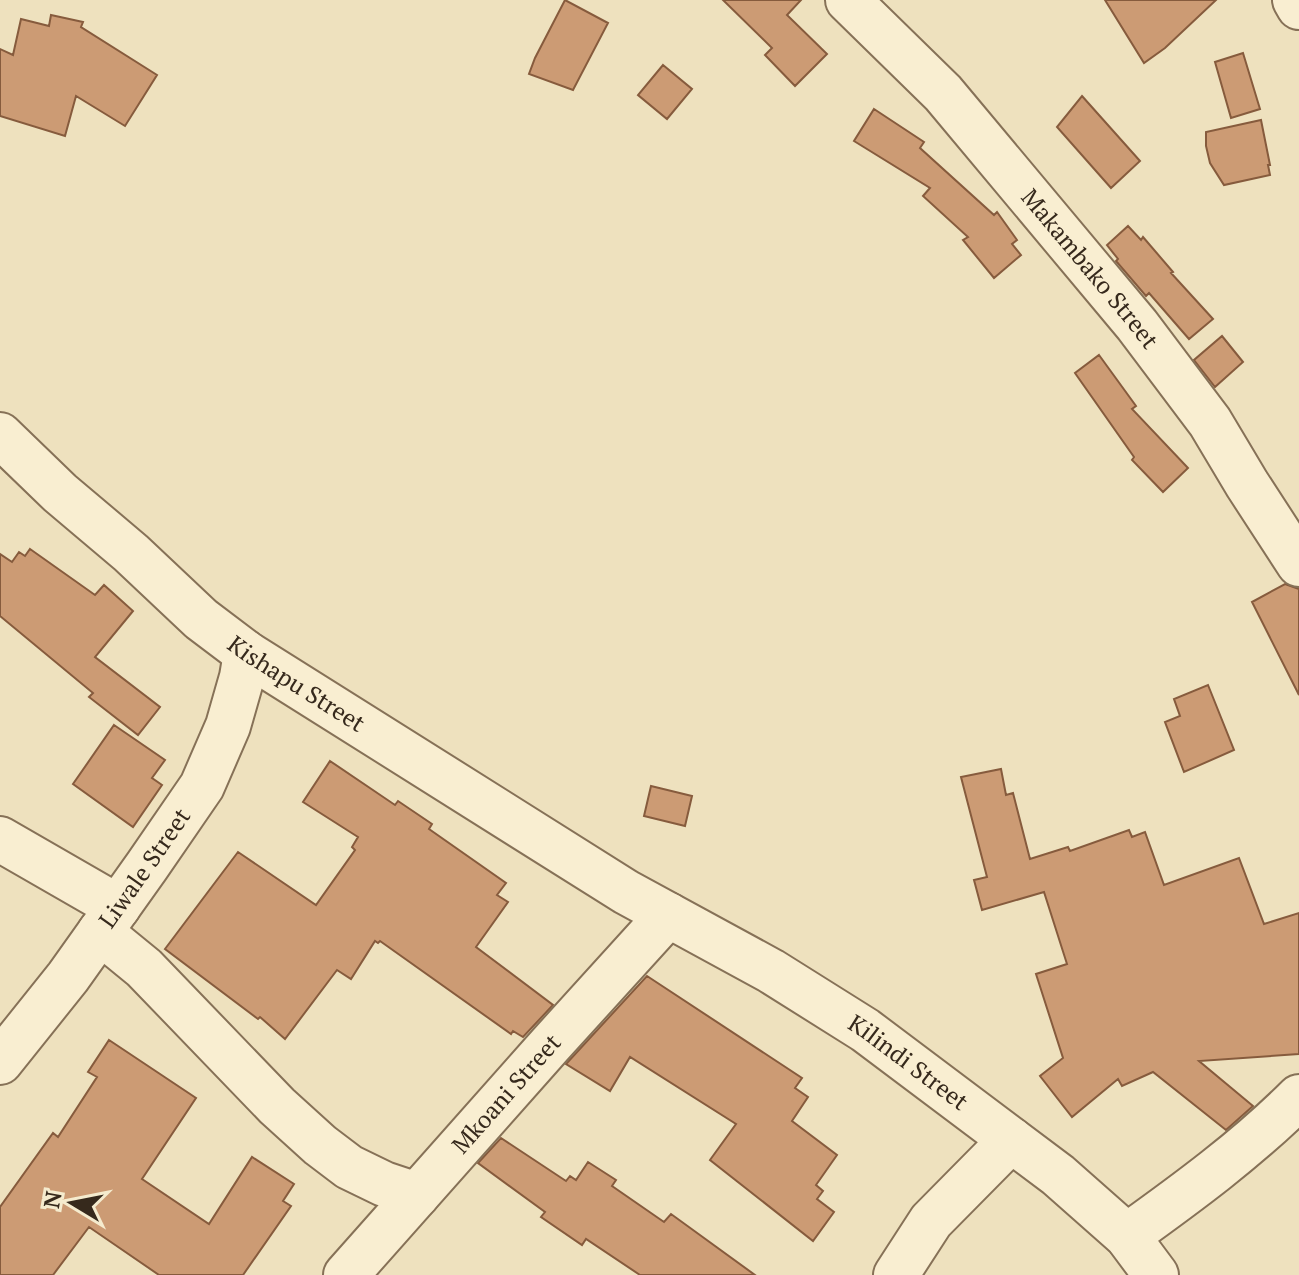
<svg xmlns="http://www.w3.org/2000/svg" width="1299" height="1275" viewBox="0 0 1299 1275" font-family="'PT Serif',serif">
<rect width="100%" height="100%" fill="#eee1be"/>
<!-- building -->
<path fill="#cc9b74" stroke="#865b3d" stroke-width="2" d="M565,0L608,23L573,90L529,74L535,58Z
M723,0H801L787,15L827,54L795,86L765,55L772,48Z
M1105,0H1216L1165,48L1144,63Z
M51,15L83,22L81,27L157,75L125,126L76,96L65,136L0,116V49L13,55L21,19L49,26Z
M1243,53L1260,109L1231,118L1215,62Z
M663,65L692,89L667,119L638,95Z
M1082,96L1140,161L1111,188L1057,127Z
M874,109L924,142L920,148L994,215L997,212L1017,240L1012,244L1021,255L994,278L963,240L968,237L923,196L930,188L854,141Z
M1261,120L1270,165H1268L1270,175L1224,185L1210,163L1206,146V132Z
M1128,226L1141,240L1143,237L1173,272L1171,273L1213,319L1189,339L1149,293L1146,296L1116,261L1118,259L1107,245Z
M1222,336L1243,362L1215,387L1194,360Z
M1099,355L1136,406L1132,409L1188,468L1163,492L1132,460L1134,457L1075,373Z
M30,549L95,595L104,585L133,611L95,657L160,707L138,735L89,697L93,693L0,616V554L12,562L19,552L25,556Z
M1285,584L1299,589V695L1252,602Z
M1208,685L1234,750L1184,772L1165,722L1180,716L1174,699Z
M114,725L165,760L152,778L162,785L133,827L73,784Z
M330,761L395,805L398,801L432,824L429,829L506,883L497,895L508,902L476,947L553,1005L523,1037L513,1031L511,1034L380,941L378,943L375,941L351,979L337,970L285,1039L260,1017L258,1019L165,949L238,852L316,905L355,850L352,847L358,837L303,802Z
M1001,769L1006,795L1013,793L1030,859L1068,847L1070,851L1129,830L1132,837L1145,832L1164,885L1239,858L1264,924L1299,913V1054L1199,1061L1253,1106L1226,1130L1153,1072L1122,1086L1118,1079L1072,1117L1040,1076L1063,1058L1036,974L1067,964L1044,892L982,910L974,880L987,877L961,777Z
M651,786L692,796L685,826L644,816Z
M647,976L802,1078L795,1088L808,1097L792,1121L837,1155L816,1185L823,1191L817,1199L834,1212L813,1241L710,1160L736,1124L630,1057L610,1091L566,1064Z
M109,1040L196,1098L142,1179L209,1224L252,1157L294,1184L283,1201L291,1206L243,1275H159L89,1227L53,1275H0V1207L53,1133L58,1137L97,1077L88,1072Z
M501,1138L566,1181L570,1176L576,1180L588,1162L616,1180L612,1186L664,1222L671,1214L755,1275H640L586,1239L582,1245L541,1217L545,1212L478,1163Z"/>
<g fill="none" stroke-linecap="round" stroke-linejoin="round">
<defs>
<g id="minor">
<path id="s1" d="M848,0L943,93L1137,325L1210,422L1247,484L1299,564"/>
<path d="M1295,0L1299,7"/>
<path id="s2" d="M0,435L60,493L131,553L201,619L246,653L626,892L771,971L865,1030L1058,1175L1127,1236L1156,1275"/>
<path d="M0,839L118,907"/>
<path d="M100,932L144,968L277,1106L320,1145L349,1167L384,1184L417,1195"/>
<path id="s3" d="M0,1062L68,977L147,866L202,786L228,726L242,677L246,653"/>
<path d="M1127,1236C1187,1193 1247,1149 1299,1097"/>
<path id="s4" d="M346,1275L550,1045L668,915"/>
<path d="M896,1275L931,1221L1011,1140"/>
</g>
</defs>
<!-- minor casing -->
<use href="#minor" stroke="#867157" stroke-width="48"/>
<!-- minor -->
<use href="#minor" stroke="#f9eed1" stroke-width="44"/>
</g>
<g text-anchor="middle" stroke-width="6" stroke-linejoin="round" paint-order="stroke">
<!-- street labels -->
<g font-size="24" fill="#36291c" stroke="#f5ebce">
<text dy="8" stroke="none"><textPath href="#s1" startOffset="362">Makambako Street</textPath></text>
<text dy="8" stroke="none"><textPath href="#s2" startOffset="388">Kishapu Street</textPath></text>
<text dy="8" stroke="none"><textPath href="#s3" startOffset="242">Liwale Street</textPath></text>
<text dy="8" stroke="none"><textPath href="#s2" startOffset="1108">Kilindi Street</textPath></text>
<text dy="8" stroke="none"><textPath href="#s4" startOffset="242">Mkoani Street</textPath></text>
</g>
</g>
<!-- north arrow -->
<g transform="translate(72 1203) rotate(280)" stroke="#f5ebce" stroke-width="6" paint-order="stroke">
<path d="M0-6L14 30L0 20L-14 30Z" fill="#36291c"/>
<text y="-12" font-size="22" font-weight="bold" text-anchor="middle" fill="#36291c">N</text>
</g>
</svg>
